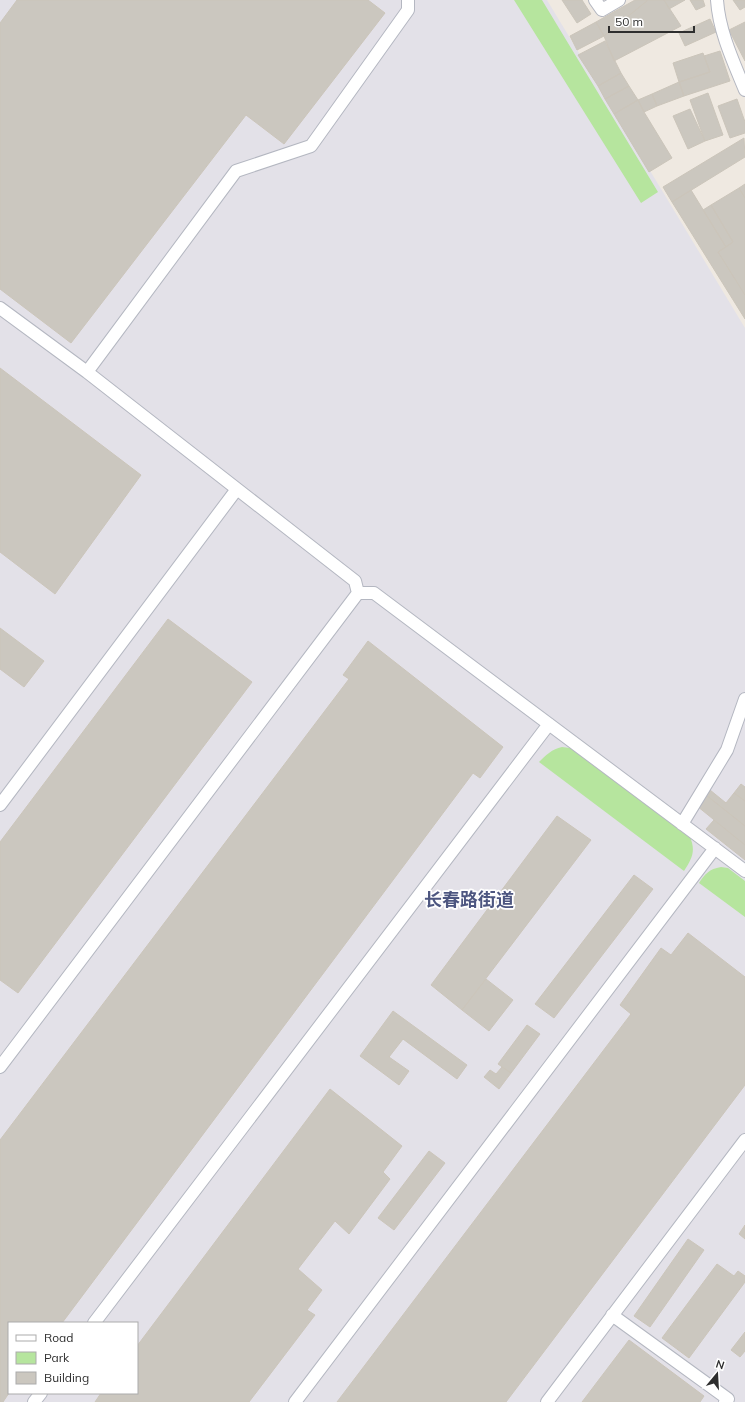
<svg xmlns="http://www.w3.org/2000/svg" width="745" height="1402" viewBox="0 0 745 1402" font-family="Mulish,'Noto Sans SC',sans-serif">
<rect width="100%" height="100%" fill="#efe9e1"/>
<!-- industrial -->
<path fill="#e3e1e8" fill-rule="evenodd" d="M0,0H547L745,328V1402H0ZM9,1323H137V1393H9Z"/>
<!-- green -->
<path fill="#b6e59e" d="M514,0H542L658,192L641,203Z
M562,747L570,748L577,753L690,837C696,851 692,859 684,871L539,762C546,755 552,749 562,747Z
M721,867L728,868L745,881V917L699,883C705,874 709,869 721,867Z"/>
<!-- building -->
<path fill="#cbc7bf" stroke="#cbc5ba" d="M17,0H368L385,13L284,144L246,115L71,343L0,289V23Z
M562,0H582L591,14L577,23Z
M635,0H648L604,36L596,22Z
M648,0H664L681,26L614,61L604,36Z
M664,0H685L669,9Z
M690,0H703L705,6L696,10Z
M733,0H745V7L740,10Z
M710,19L716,32L685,46L679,33Z
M596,22L604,36L577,50L570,36Z
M745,22V61L729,30Z
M605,41L621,73L598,86L578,55Z
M720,51L730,81L684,96L679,82L710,72L704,56Z
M703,53L710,72L679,82L673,63Z
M621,73L629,86L605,99L598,86Z
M679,82L684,96L657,106L652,94Z
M629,86L638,100L614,114L605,99Z
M708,93L723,135L705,141L690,100Z
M652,94L657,106L644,112L638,100Z
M737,99L745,122V133L730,138L718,106Z
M638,100L644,112L672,158L649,172L614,114Z
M690,109L705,141L688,149L673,116Z
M744,138L745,157L672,202L663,187Z
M745,184V198L739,188Z
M739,188L745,198V295L718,252L733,242L711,205Z
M691,190L726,247L718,252L745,295V319L672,202Z
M711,205L733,242L726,247L703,210Z
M0,368L141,475L55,594L0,552Z
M168,619L252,682L18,993L0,980V842Z
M0,628L44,661L24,687L0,669Z
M368,641L503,747L480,778L473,773L62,1323H9V1393L3,1402H0V1140L349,679L343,675Z
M741,784L745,787V801L734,793Z
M710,790L726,803L734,793L745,801V826L706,795Z
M706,795L745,826V845L697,806Z
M557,816L591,840L462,1010L431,985Z
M714,820L745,845V860L706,829Z
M634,875L653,889L554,1018L535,1004Z
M688,933L745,977V1085L506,1402H337L631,1014L620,1005L661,948L671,955Z
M486,979L513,1000L489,1031L462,1010Z
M393,1011L467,1065L457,1079L403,1039L389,1057L409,1071L399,1085L360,1056Z
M527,1025L540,1034L511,1073L498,1064Z
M502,1067L511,1073L499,1089L484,1077L490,1070L496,1074Z
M330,1089L402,1146L383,1172L390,1179L349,1234L335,1221L298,1269L322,1290L307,1310L315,1315L249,1402H95L101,1393H137V1346Z
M429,1151L445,1163L394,1230L378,1218Z
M745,1225V1239L739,1234Z
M688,1239L704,1250L650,1327L634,1316Z
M717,1264L734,1276L738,1271L745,1276V1282L689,1358L662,1338Z
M745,1332V1351L740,1357L731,1350Z
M629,1340L704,1396L700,1402H582Z"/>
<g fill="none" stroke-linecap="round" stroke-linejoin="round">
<defs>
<path id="minor" d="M595,0L602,10L619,0
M717,0C719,31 733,61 745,90
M0,308L87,372L355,581L358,593
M87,372L236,171L311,146L408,10V0
M358,593H374L745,871
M0,805L237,489
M682,824L727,750L745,699
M0,1067L358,593
M612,1315L728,1399L725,1402
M94,1323L549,724
M34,1402L41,1393
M295,1402L715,848
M547,1402L745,1140"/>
</defs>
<!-- minor casing -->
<use href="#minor" stroke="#b4b7c1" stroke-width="14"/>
<!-- minor -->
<use href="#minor" stroke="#fff" stroke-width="12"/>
</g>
<g text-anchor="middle" stroke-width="3.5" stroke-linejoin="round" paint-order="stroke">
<!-- district labels -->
<g font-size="18" font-weight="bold" fill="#4d5680" stroke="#fff">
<text x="469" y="906">长春路街道</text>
</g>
</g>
<!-- legend -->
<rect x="8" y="1322" width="130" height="72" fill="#ffffff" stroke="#ababab"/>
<rect x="16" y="1335" width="20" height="6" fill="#ffffff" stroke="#ababab"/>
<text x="44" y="1342" font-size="12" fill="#2e2e2e">Road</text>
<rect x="16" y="1352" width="20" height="12" fill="#b6e59e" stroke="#ababab"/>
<text x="44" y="1362" font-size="12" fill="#2e2e2e">Park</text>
<rect x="16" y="1372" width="20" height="12" fill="#cbc7bf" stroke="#ababab"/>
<text x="44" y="1382" font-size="12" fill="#2e2e2e">Building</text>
<!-- north arrow -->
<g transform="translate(717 1374) rotate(18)" stroke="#ffffff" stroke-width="3" paint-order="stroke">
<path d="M0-3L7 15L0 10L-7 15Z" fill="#2e2e2e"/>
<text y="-6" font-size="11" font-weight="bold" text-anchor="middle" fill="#2e2e2e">N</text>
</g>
<!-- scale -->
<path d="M609 26v6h85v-6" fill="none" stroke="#2e2e2e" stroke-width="2"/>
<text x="615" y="26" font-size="12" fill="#2e2e2e" stroke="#ffffff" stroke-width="3" paint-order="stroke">50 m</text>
</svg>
